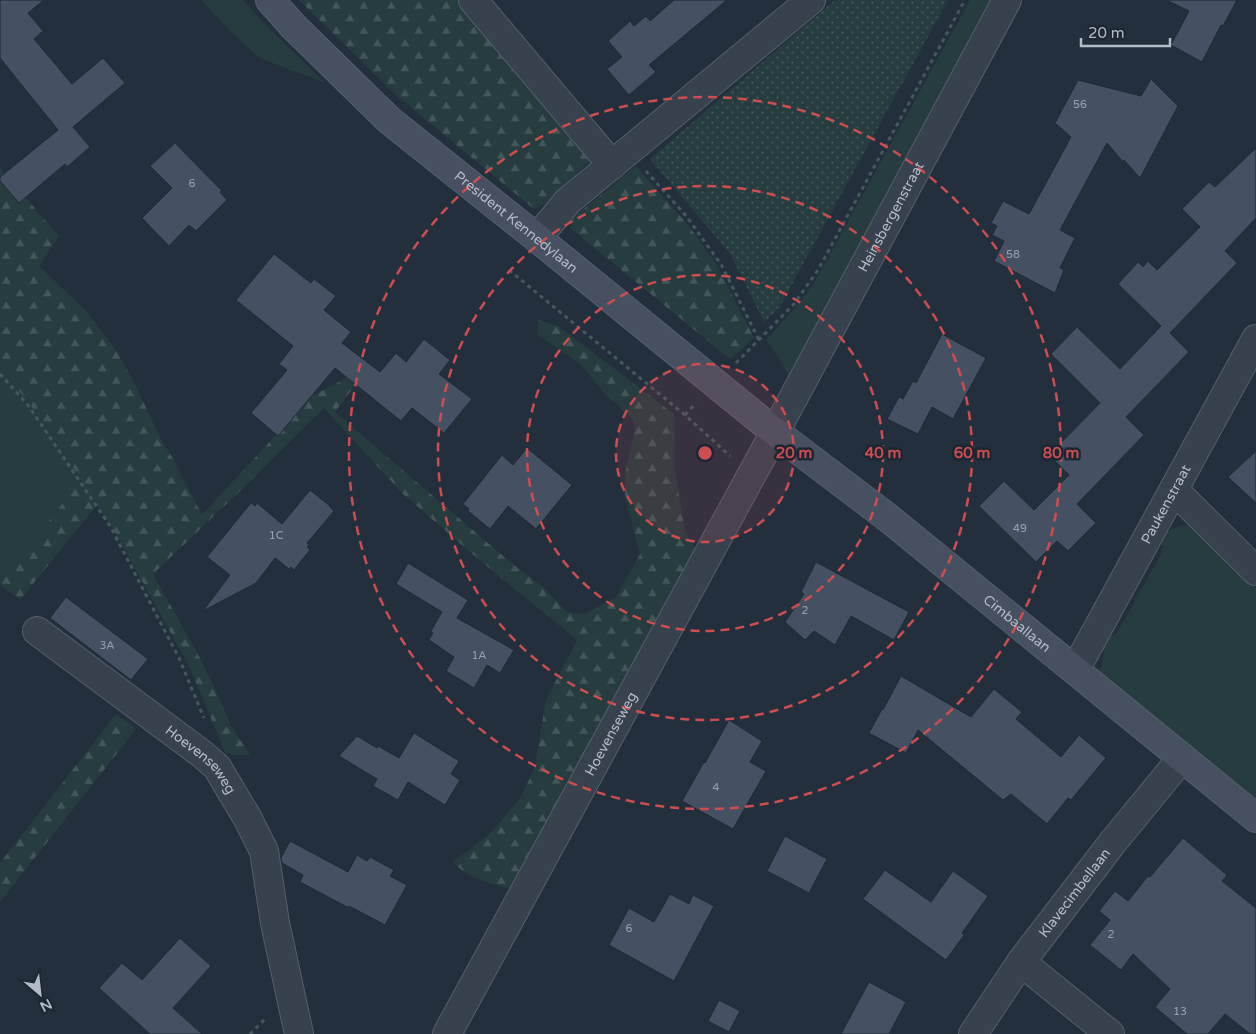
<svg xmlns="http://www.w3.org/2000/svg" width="1256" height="1034" viewBox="0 0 1256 1034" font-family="'Varela Round',sans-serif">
<defs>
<pattern id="forest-firs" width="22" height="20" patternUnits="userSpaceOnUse" patternTransform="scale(1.25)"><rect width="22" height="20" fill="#263c3f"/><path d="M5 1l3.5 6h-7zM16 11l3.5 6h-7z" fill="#435659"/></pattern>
<pattern id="park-dots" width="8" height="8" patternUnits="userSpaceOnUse" patternTransform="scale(1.25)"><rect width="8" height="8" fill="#263c3f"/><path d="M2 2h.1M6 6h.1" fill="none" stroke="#435659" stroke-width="1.8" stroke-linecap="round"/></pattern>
</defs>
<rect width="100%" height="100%" fill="#242f3e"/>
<!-- grass -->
<path fill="#263c3f" d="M201,0H243L265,24L325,83L260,58L232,33Z
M970,0H995L790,377L778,357L766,340L800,302L813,285Z
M0,368C31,403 57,441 81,480L0,583Z
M1185,525L1196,529L1256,588V799L1099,671C1109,655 1095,645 1117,633L1162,552C1160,534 1168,529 1185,525Z"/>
<!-- forest -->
<path fill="url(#forest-firs)" d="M299,0H461L593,157L546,203L534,209L397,96Z
M636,166L688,225L715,262L754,338L730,359L570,228L574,217Z
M0,168L59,236L39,266L87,312L115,349L135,384L161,440L172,457L202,515L312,396L352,375L355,385L335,412L510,562L543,587L567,612L585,614L616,597L640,554L625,497V473L635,430L633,419L606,395L579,363L538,335V320L558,326L674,414L675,438L674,464L685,532L698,552L514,890C493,884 468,879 453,862L491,833L521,797L535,767L546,700L577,640L483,563L403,494L324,408L240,491L153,574L200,658L213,684L231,726L250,755H234L225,752L190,668L119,539L97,505L20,600L0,585V583L81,480C57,441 31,403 0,368Z
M116,714L136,729L0,902V863Z"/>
<!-- park -->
<path fill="url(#park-dots)" d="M835,0H948L779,308L764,322L731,255L650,159Z"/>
<!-- building -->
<path fill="#455162" stroke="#1f2835" d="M0,0H44L28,13L43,31L34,39L72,84L103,58L125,83L73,127L90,147L67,167L65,164L19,203L0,181V177L58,130L0,58Z
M674,0H727L649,65L656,72L629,95L607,69L622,57L608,41L630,21L634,26L646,16L650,21Z
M1166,0H1237L1223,26L1221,25L1202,62L1171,45L1189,11Z
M1151,79L1178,106L1140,178L1124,160L1123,162L1107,143L1060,230L1075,238L1060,268L1064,270L1055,293L994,261L1004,241L992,235L997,226L991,223L1003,201L1029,214L1071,137L1055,123L1078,80L1141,96Z
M175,143L222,191L220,192L227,200L196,231L189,225L169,246L142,218L172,188L150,166Z
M1256,148V218L1225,251L1237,263L1170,333L1189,352L1126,417L1144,435L1077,504L1096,523L1068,551L1057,541L1036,562L979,506L1004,481L1034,510L1069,475L1049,455L1100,403L1051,354L1077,327L1120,369L1161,326L1118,284L1138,262L1143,267L1148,261L1157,270L1200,227L1182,209L1209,182L1215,187Z
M274,254L311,283L314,279L336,296L324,310L351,332L342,343L380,372L396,353L406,362L424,339L450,360L439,374L472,399L444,433L412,408L401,421L335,368L278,436L251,413L287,370L279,364L293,346L236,300Z
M942,334L986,358L953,419L932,407L918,434L887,419L899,397L903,399L913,381L916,383Z
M527,448L572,485L536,529L508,506L490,529L468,511L469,509L463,504L502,455L513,465Z
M1256,451V503L1228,477Z
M310,490L330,506V507L334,511L307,543L309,545L307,547L310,550L294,570L291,567L289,569L275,558L256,583L203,611L230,575L207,557L245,510L251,503L255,506L257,503L282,524Z
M816,562L909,612L894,640L851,616L835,645L814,631L805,640L785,622L804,594L801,592Z
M408,563L468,600L457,618L514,650L500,673L487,665L474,688L446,671L454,657L429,640L433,633L431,631L442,612L396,584Z
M66,597L148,659L131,680L50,618Z
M901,676L971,717L994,689L1022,712L1016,719L1061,757L1079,735L1106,758L1071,800L1068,798L1047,824L1011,794L1003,800L918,730L906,753L869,733L882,709L883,710Z
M729,720L762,741L750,762L766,771L733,829L682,801L704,762L705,763Z
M414,733L459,761L451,774L460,780L445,805L408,782L398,800L373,786L377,779L339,756L357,736L377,748L378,746L399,758Z
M785,836L827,859L809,893L767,871Z
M1183,838L1227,875L1222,881L1256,908V1034H1250L1225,1014L1208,1034H1187L1155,1007L1170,989L1133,954L1121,970L1090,945L1110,920L1099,911L1115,891L1128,901L1148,876L1150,877Z
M290,841L348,872L357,855L367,861L370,857L394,870L390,876L407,885L385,925L349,906V908L300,882L303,875L282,863L281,858Z
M885,870L931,902L953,871L988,896L962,933L964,935L946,960L863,899Z
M670,894L689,904L693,895L714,906L674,981L609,945L629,908L654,922Z
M180,938L211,966L173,1008L202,1034H150L99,988L122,963L142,980Z
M869,982L906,1002L889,1034H841Z
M719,1000L740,1011L729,1032L708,1021Z"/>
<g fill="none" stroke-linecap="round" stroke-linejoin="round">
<defs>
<g id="street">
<path d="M473,0L612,165"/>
<path d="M537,238L568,201L811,0"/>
<path d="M1174,490L1256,571"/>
<path id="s1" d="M37,631L202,754L217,767L248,819L264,851L275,923L299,1034"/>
<path id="s2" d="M1075,670L1256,339"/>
<path d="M1021,962L1110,1034"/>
<path id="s3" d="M447,1034L775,432L1007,0"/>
<path id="s4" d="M973,1034L1021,962L1113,842L1182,758"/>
</g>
<g id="secondary">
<path id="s5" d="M270,0L293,26L389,120L537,238L775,432L887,517L1256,818"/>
</g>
</defs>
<!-- street casing -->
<use href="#street" stroke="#565f6c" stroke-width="30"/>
<!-- secondary casing -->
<use href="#secondary" stroke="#565f6c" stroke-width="30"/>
<!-- path -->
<path stroke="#44595c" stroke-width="3" stroke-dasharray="4 4" stroke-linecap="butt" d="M646,171L687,217L722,266L759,340
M509,270L685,415L730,456
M736,363L794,304L818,270L965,0
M0,374L28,405L110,526L179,658L204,718
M685,415L696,403
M250,1034L265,1019"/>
<!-- street -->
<use href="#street" stroke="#38414e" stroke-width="28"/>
<!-- secondary -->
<use href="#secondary" stroke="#465061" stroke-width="28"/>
</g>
<!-- distance rings -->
<circle cx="705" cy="453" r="89" fill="#ce4d50" fill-opacity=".12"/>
<g fill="none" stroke="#ce4d50" stroke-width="2.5" stroke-dasharray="9 6">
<circle cx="705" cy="453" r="89"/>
<circle cx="705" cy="453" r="178"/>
<circle cx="705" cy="453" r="267"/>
<circle cx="705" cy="453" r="356"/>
</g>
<g text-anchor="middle" stroke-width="5" stroke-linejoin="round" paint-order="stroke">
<!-- number labels -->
<g font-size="11" fill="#98a1af">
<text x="1080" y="108">56</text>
<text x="192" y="187">6</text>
<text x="1013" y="258">58</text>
<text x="1020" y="532">49</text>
<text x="276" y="539">1C</text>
<text x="805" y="614">2</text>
<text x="107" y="649">3A</text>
<text x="479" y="659">1A</text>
<text x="716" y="791">4</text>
<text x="629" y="932">6</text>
<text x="1111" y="938">2</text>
<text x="1180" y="1015">13</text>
</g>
<!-- street labels -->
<g font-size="14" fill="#b4bcc9" stroke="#1d2633">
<text dy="5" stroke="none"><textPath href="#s3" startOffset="930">Heinsbergenstraat</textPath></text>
<text dy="5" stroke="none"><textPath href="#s5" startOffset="332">President Kennedylaan</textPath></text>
<text dy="5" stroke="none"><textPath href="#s2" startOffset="189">Paukenstraat</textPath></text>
<text dy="5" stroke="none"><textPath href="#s5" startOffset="974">Cimbaallaan</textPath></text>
<text dy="5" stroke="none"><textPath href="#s3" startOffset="342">Hoevenseweg</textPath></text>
<text dy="5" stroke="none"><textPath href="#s1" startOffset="209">Hoevenseweg</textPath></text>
<text dy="5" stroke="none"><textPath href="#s4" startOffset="174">Klavecimbellaan</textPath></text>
</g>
</g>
<circle cx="705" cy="453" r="8" fill="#ce4d50" stroke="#1d2633" stroke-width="2.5"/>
<g font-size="15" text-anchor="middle" font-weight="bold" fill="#ce4d50" stroke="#1d2633" stroke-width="5" stroke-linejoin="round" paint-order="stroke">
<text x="794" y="458">20 m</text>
<text x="883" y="458">40 m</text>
<text x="972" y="458">60 m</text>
<text x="1061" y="458">80 m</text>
</g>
<!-- north arrow -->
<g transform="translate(40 994) rotate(152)" stroke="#1d2633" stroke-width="4" paint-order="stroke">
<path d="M0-4L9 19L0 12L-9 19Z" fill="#b4bcc9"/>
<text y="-8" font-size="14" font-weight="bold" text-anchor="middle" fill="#b4bcc9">N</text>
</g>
<!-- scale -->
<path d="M1081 38v8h89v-8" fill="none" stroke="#b4bcc9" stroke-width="2.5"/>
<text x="1088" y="38" font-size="15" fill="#b4bcc9" stroke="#1d2633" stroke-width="4" paint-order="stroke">20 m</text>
</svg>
